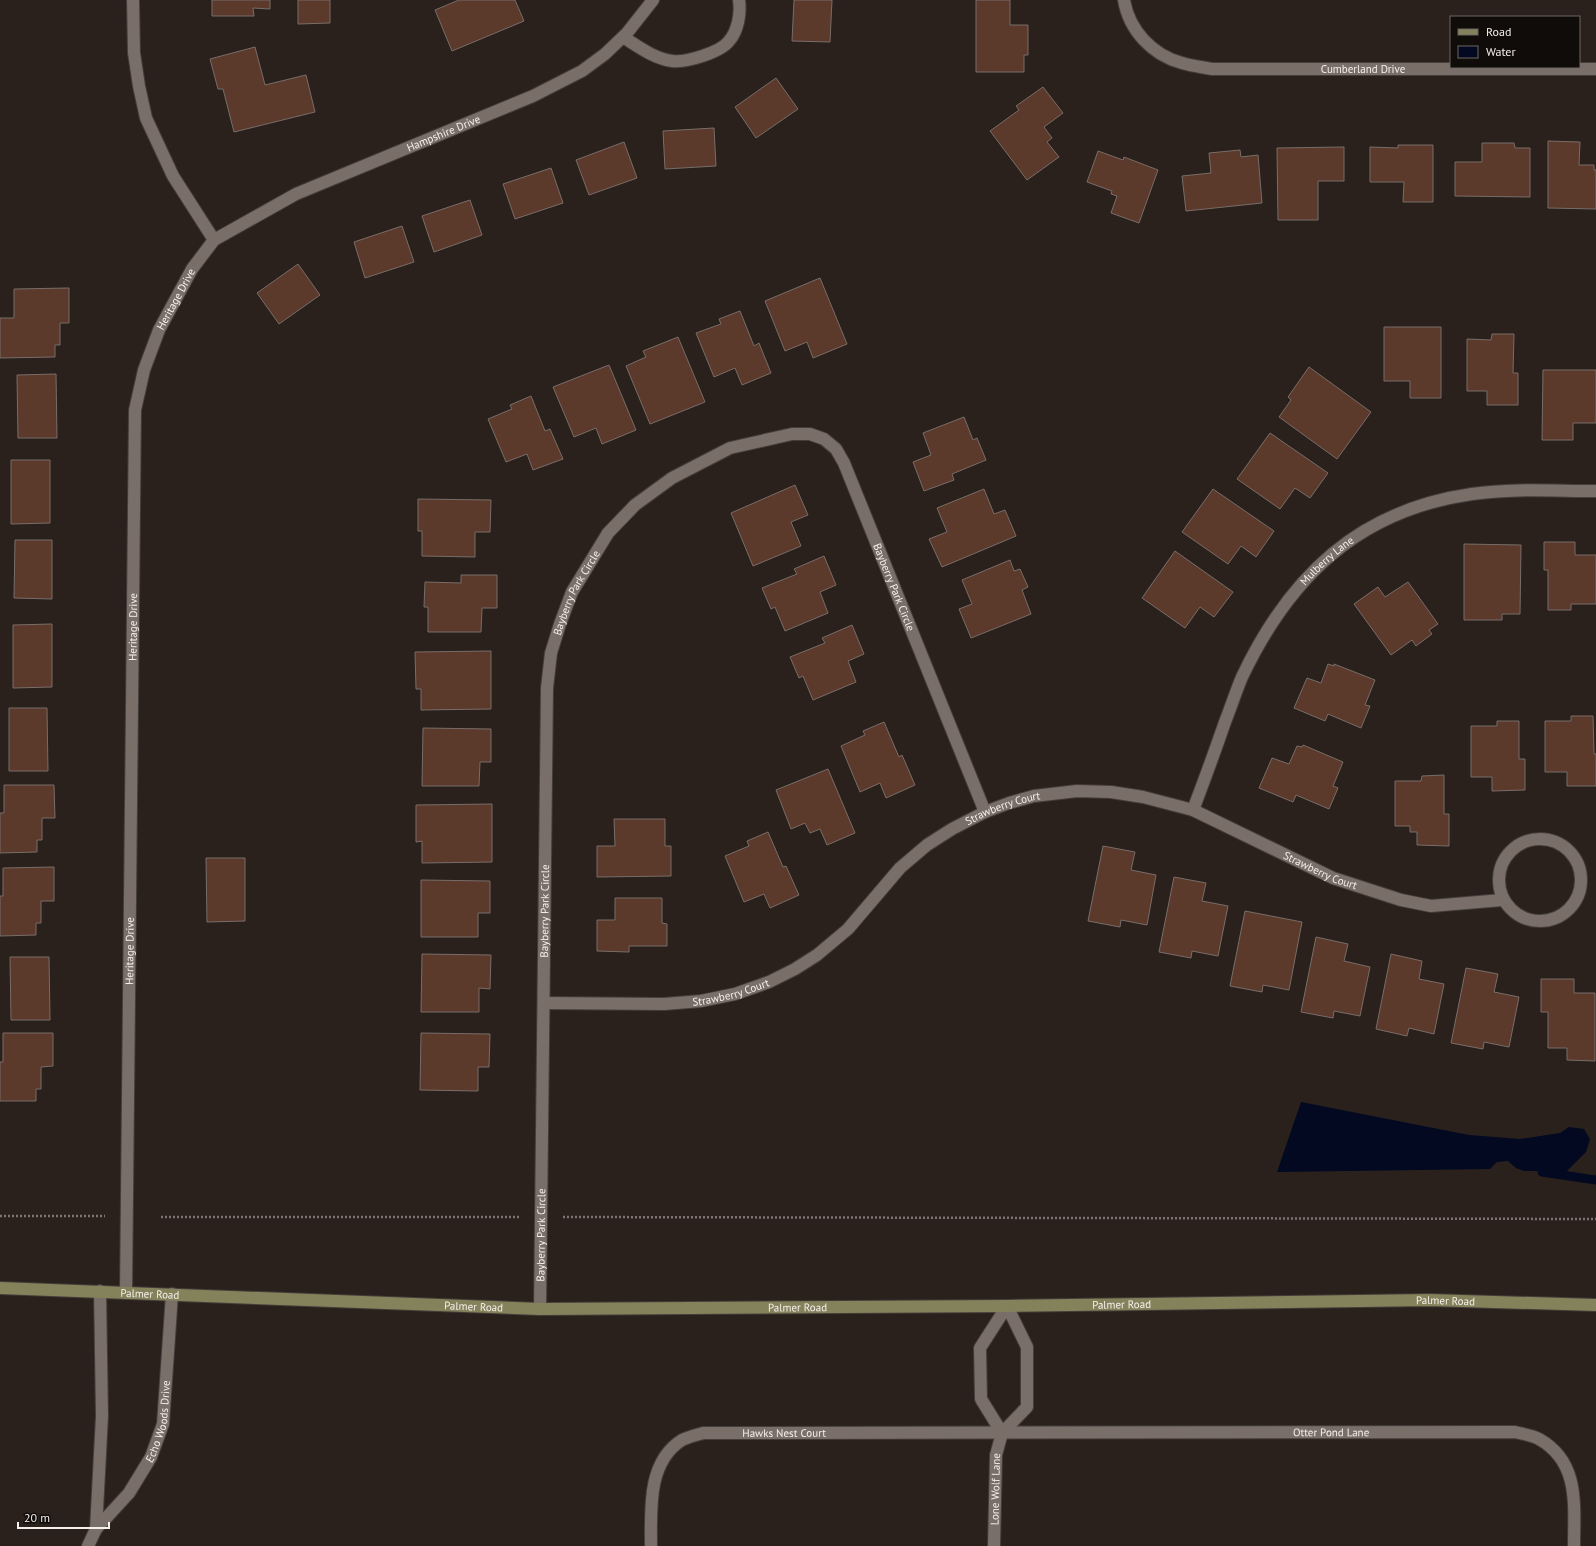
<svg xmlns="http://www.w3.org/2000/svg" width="1596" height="1546" viewBox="0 0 1596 1546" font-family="'PT Sans',sans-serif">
<rect width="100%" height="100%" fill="#2a211d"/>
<!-- water -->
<path fill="#020921" d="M1301,1102L1469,1135L1520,1139L1560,1133L1569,1127L1584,1129L1590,1139L1586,1152L1567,1171H1524L1516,1168L1508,1161L1497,1162L1490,1169L1277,1172Z"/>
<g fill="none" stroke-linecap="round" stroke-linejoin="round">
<!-- stream -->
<path stroke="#020921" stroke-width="9" d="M1542,1172L1596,1180"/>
</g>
<!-- building -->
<path fill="#5b392b" stroke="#796d69" d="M212,0H270V9L253,8L254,16H212Z
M298,0H330V23L298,24Z
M459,0H515L524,21L452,51L435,10Z
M794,0H832L830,42L792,41Z
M976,0H1010V25H1028V55H1024V72H976Z
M255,47L265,85L306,75L315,112L234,132L223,89H218L210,59Z
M776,78L798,109L756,138L735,107Z
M1043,87L1063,113L1044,127L1052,138L1047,142L1059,157L1027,180L990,131L1019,110L1016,106Z
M714,128L716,166L665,169L663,131Z
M1548,141L1580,142L1579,165H1594V170H1596V209L1548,208Z
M624,142L637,178L589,195L576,160Z
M1482,143H1514L1515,148H1530V197L1455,196V162H1482Z
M1398,145H1433V202H1403L1404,182H1370V147L1398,148Z
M1344,147V181H1318V220H1278L1277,148Z
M1240,150L1241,157L1258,155L1262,203L1186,211L1182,176L1211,173L1209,153Z
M1098,151L1123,160L1124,157L1158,170L1139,223L1111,213L1117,196L1111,194L1112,191L1087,182Z
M551,168L563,203L515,219L503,184Z
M470,200L482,235L434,252L422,216Z
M402,226L414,262L365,278L354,242Z
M298,264L320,295L279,324L257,293Z
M820,278L847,344L813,358L807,342L785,351L765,301Z
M69,288V323H60V345H55V357L0,358V318H14V289Z
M740,311L754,346L759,343L771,373L742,385L735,368L714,377L696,333L721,324L719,319Z
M1384,327H1441V398H1410V381H1384Z
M1492,334H1514L1513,373H1518V405H1487V391H1467V339L1491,340Z
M678,337L705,402L650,424L626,366L646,357L643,351Z
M609,365L636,430L602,444L596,428L574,437L553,387Z
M1309,367L1371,412L1337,459L1279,417L1291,400L1288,397Z
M1543,370H1596V423H1573V440H1542Z
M56,374L57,438H18L17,375Z
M531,396L545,431L550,429L563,459L533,470L527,454L506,462L488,419L512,409L510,405Z
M964,417L973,440L977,438L986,460L952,474L954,480L924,491L913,462L931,455L923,433Z
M1270,433L1328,473L1310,498L1295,488L1280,509L1237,479Z
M11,460H50V523L11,524Z
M795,485L808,515L791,522L801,546L753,566L731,513Z
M984,489L994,514L1005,510L1016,536L942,567L929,539L947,532L937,508Z
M1213,489L1274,531L1256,557L1241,546L1228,564L1182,532Z
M418,499L491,500L490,532H475V557L422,556V531H418Z
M15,540H52V599L14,598Z
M1544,542H1575V555H1596V604H1571V610H1548V570H1544Z
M1464,544L1521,545L1520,614H1502V620H1464Z
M1175,551L1233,592L1214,617L1200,607L1185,628L1142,598Z
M824,556L836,585L820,592L828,613L785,631L775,607L771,609L762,588L797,574L794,569Z
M1010,560L1014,571L1020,569L1028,587L1022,590L1031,614L971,638L959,609L972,604L962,580Z
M461,575H497V608H482L481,632H428V607H424L425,582L461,583Z
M1408,582L1438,624L1429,630L1432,634L1416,646L1412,640L1391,655L1354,604L1378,587L1385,597Z
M52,624V687L13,688V625Z
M852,625L864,654L848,661L856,682L813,700L803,676L799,678L790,657L825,643L822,638Z
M491,651V709L421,710V689H416L415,652Z
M1328,664L1334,666V664L1375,680L1365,705L1370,706L1361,728L1328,714L1325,721L1294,708L1307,678L1321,683Z
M9,708H47L48,771H9Z
M1571,716H1593L1594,754H1596V786H1567V772H1545V721H1571Z
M1497,721H1519V759H1525V790L1492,791V777H1471V726H1497Z
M884,722L899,757L902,755L915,785L886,798L880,783L860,792L841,746L865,735L863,731Z
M423,728L491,729V762H480L479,786H422Z
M1303,745L1343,762L1333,786L1338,788L1329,809L1296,795L1293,802L1259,788L1272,758L1289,764L1297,746L1302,747Z
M828,769L855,833L827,845L820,829L810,833L805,823L791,829L776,790Z
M1444,775V814H1449V846L1417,845V832H1410V826H1395V781H1421L1422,776Z
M4,785H54L55,818H42V840H37V852L0,853V813H4Z
M492,804V862L422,863V841L416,842V805Z
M614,819H665V846H671V876L597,877V846H615Z
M768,832L783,867L786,866L799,895L770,908L764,894L744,902L725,856L749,846L747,841Z
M1103,846L1135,852L1131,870L1156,875L1147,925L1121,920L1120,927L1088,921Z
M206,858H245V921L207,922Z
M54,867V901H41V923H36V935L0,936V896H3V868Z
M1174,877L1206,883L1202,901L1228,906L1218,956L1192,951L1191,958L1159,952Z
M421,880L490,881V913H478V937H421Z
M615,898H662V923L667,924V946H629V952L597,951V920H615Z
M1245,911L1302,922L1289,990L1263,985L1262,992L1230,986Z
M1316,937L1348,944L1344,961L1370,967L1360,1016L1334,1011L1333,1018L1301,1012Z
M422,954L491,955L490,989L479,988V1012H421Z
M1391,954L1422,961L1419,979L1444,984L1434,1034L1409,1028L1407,1036L1376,1029Z
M10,957H49L50,1020H11Z
M1466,968L1498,974L1494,992L1519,997L1509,1047L1484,1042L1483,1049L1451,1043Z
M1541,979H1574V993H1595V1061L1567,1060V1048H1548V1012H1541Z
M3,1033H53V1066L41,1067V1089H36V1101H0V1062H3Z
M421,1033L490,1034L489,1067H478V1091L420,1090Z"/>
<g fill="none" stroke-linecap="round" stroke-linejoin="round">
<defs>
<g id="street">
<path d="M133,0L134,53L139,86L146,118L173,176L214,240"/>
<path id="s1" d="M1124,0C1129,30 1152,55 1182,63C1192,66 1202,67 1212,69H1596"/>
<path d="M623,37C639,47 653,58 672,61C686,63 721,52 729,41C738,31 741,13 739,0"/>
<path id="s2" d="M1193,810C1204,781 1215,751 1225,722C1231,707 1236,691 1242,677C1290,576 1359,510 1472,494C1513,488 1555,491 1596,491"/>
<circle cx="1540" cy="880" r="41"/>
<path id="s3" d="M544,1003L664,1004L701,1001L735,994L769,982L795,969L817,955L848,929L900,868L927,845L952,829L985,812L1009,803L1034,796L1077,791L1111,792L1143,797L1193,810L1333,878L1401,900L1431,906L1502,900"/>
<path id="s4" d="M100,1291L102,1416L96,1529L129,1493L151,1457L163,1424L172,1294"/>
<path id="s5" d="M126,1293L135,410L144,370L159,330L192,269L214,240L296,194L533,96L582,71L605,54L627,33L653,0"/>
<path id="s6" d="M540,1309L547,688L551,653L560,624L572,592L608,533L635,505L672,478L730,448L792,434H810L824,439L836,449L844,463L985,812"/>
<path d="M1002,1433L981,1399L980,1348L1007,1306"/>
<path d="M88,1546L96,1529"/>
<path id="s7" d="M651,1546C651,1510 647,1462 682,1440C688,1437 696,1435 703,1433L1515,1432C1522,1434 1532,1435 1539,1439C1580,1462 1574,1505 1574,1546"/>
<path id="s8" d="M994,1546L996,1455L1002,1433L1027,1407V1347L1007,1306"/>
</g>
<g id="secondary">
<path id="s9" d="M0,1288L540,1309L1007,1306L1430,1300L1596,1305"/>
</g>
</defs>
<!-- street casing -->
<use href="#street" stroke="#453d39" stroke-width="14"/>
<!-- secondary casing -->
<use href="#secondary" stroke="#453d39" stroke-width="14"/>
<!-- path -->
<path stroke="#7d7571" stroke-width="2.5" stroke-dasharray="2 2" stroke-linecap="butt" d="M0,1216H105
M161,1217H520
M563,1217L1596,1219"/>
<!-- street -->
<use href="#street" stroke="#796e68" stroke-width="12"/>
<!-- secondary -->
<use href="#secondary" stroke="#84825b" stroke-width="12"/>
</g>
<g text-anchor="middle" stroke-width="3" stroke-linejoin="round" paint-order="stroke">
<!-- street labels -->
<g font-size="11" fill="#f5efec" stroke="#100c0a">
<text dy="4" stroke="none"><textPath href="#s1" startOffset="272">Cumberland Drive</textPath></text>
<text dy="4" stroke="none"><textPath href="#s5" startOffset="1326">Hampshire Drive</textPath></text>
<text dy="4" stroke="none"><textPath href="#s5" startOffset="1002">Heritage Drive</textPath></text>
<text dy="4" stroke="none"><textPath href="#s2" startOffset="287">Mulberry Lane</textPath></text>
<text dy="4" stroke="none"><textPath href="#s6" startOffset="1202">Bayberry Park Circle</textPath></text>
<text dy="4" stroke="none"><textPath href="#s6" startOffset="722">Bayberry Park Circle</textPath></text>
<text dy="4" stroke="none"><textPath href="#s5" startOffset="666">Heritage Drive</textPath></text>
<text dy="4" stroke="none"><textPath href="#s3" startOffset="524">Strawberry Court</textPath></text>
<text dy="4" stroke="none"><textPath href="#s3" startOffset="860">Strawberry Court</textPath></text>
<text dy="4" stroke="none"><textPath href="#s6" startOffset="398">Bayberry Park Circle</textPath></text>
<text dy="4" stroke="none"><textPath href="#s5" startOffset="342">Heritage Drive</textPath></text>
<text dy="4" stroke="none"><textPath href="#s3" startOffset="188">Strawberry Court</textPath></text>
<text dy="4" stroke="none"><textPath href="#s6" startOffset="74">Bayberry Park Circle</textPath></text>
<text dy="4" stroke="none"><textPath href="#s9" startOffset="150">Palmer Road</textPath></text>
<text dy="4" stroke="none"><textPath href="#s9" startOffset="1446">Palmer Road</textPath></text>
<text dy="4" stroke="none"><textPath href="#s9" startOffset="1122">Palmer Road</textPath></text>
<text dy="4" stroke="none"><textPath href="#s9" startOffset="474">Palmer Road</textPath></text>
<text dy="4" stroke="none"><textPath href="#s9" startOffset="798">Palmer Road</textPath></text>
<text dy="4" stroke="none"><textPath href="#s4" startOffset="366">Echo Woods Drive</textPath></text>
<text dy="4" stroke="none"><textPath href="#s7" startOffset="766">Otter Pond Lane</textPath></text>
<text dy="4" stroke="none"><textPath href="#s7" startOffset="219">Hawks Nest Court</textPath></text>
<text dy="4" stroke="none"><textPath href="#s8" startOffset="57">Lone Wolf Lane</textPath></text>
</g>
</g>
<!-- legend -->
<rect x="1450" y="16" width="130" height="52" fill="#100c0a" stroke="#6c6764"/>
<rect x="1458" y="29" width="20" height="6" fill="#84825b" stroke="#6c6764"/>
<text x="1486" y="36" font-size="12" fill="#f5efec">Road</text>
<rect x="1458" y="46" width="20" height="12" fill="#020921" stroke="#6c6764"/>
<text x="1486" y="56" font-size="12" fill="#f5efec">Water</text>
<!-- scale -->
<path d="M18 1522v6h91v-6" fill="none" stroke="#f5efec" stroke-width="2"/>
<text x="24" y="1522" font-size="12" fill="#f5efec" stroke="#100c0a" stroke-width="3" paint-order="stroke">20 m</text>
</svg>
